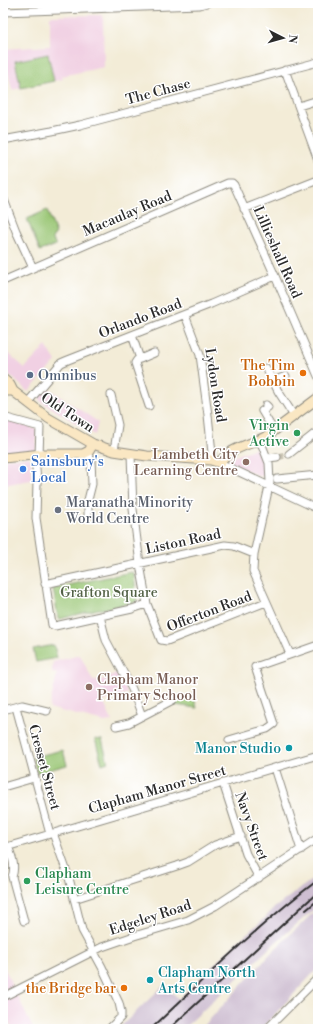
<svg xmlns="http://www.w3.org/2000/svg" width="321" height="1032" viewBox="0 0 321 1032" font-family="'Libre Bodoni',serif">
<rect width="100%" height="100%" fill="#fff"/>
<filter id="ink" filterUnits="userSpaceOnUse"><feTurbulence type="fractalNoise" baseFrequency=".025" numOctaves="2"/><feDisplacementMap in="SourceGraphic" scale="8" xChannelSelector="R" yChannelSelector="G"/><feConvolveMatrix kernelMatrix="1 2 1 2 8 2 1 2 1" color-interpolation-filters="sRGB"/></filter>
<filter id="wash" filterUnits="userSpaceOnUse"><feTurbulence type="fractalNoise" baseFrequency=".012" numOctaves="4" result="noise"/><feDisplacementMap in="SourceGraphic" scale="16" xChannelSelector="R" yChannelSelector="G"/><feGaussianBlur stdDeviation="0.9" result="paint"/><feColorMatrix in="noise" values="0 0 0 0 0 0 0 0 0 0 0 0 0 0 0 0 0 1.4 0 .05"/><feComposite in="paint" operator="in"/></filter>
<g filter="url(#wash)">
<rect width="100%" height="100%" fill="#f3ecd7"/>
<!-- built -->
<path fill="#f1d0e3" d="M103,15L104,67L62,76L63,79L12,90L3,49L50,46V16Z
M46,346L56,361L29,391H27L3,369V349L25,368Z
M48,388L98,422L95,435L40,401V396Z
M3,419L36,429V451L3,455Z
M256,448L259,451L263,464L265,472L264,476L258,475L231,463L229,461L230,458Z
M29,457L31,460L32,479L31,480L3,485V459Z
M80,655L93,681L105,679L116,673L128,693L103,701L112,721L104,722L49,708L57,674L52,673L53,662Z
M3,965L33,1029H13L3,1012Z"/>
<!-- industrial -->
<path fill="#cebed1" d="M318,875V906L276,942L183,1029H118L164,985L179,999L239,940L265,918L273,909Z
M318,908V968L261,1029H201L272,952Z"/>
<!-- green -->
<path fill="#9ac674" stroke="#627850" d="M48,54L54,81L21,88L15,61Z
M47,210L56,233L52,238L56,245L40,251L27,219Z
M132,572L134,574L137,601L136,602L103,609H98L60,619L58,618L53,588Z
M54,645L57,658L36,662L33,649Z
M193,695L197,708L175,705L174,702Z
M95,739L102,740L108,762L102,764Z
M63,750L67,765L37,773L33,757Z"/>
</g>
<g filter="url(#ink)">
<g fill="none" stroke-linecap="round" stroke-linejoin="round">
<!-- street-tunnel -->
<path stroke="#cbc5b5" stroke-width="7" stroke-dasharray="7 3.5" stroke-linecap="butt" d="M277,457L289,454"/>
<defs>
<path id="street" d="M3,12L199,5L207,3
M285,70L318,160
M299,106L318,100
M3,140L52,131L80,125L318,62
M3,197L16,231L33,268
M244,209L318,180
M3,281L228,183H232L234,185L275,276L318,376
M185,315L200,355L208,415L212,453L211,460
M132,335L140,359L137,360L135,363L149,406
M140,359L154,353
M266,368L278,391L294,416
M273,381L286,376
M111,395L118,425L114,451
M28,402L61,363L68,360L211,304L275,276
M266,405L268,407L262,411L274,431
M3,417L40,427L39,455
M260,440L269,463L270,482L254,554L253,571L290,654
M87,453L91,460L92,484L88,500V515
M131,454L133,509L140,564L147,604L161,640L167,641L266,602
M289,454L318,431
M35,455L37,482L36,518L52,625L55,626L132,609L147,604
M268,458L277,457
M220,463L318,509
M277,479L318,475
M45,584L225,545L234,546L254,554
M100,616L106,640L132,689L142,716
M16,707L50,834
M3,710L22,705L47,711
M116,726L129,723L173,700
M229,740L267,729L274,724L255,667L318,645
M275,768L301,850
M223,783L246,854L259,878
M3,787L34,778
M53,833L69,878L82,930L102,967L119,1003L121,1012V1017L109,1029
M8,846C12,857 16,866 12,877L24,921
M3,848L318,755
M74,899L177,866L188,862L215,845L241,836
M3,997L102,947L134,936L188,920L215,906L318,838
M267,1029L318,978"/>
<path id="secondary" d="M3,379L10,385L13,391L48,418L93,444L114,451L147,456L211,460L220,463C227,448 254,444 267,436L318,398
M3,391H13
M3,458L42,454H83L89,451L93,444"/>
</defs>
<!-- street casing -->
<use href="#street" stroke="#8f8c81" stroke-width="9"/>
<!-- secondary casing -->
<use href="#secondary" stroke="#8f8c81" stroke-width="11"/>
<!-- street -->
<use href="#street" stroke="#fff" stroke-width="7"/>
<!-- secondary -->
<use href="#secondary" stroke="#fae7c3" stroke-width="9"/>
<!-- rail -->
<path stroke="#2b2b2b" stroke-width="2" d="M306,910L318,900
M151,1029C205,978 258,925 318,880
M169,1029L318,892"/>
</g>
</g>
<!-- markers -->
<g fill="#e8710a" stroke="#fff" stroke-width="1.5">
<circle cx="303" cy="373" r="4"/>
<circle cx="124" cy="988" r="4"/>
</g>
<circle fill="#5c6f8a" stroke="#fff" stroke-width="1.5" cx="30" cy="375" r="4"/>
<g fill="#2e9e5b" stroke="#fff" stroke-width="1.5">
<circle cx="297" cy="433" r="4"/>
<circle cx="27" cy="881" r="4"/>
</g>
<g fill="#8d6e63" stroke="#fff" stroke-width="1.5">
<circle cx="246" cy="462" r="4"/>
<circle cx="89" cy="687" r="4"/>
</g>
<circle fill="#3f7fe0" stroke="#fff" stroke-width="1.5" cx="23" cy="469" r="4"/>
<circle fill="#6b7280" stroke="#fff" stroke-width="1.5" cx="58" cy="510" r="4"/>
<g fill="#0f9aa8" stroke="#fff" stroke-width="1.5">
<circle cx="289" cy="748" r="4"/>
<circle cx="150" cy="980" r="4"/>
</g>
<g text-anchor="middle" stroke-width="3" stroke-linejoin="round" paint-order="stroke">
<!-- street labels -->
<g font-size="14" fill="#2b2b2b" stroke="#fff">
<text transform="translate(158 91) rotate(-15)" y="5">The Chase</text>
<text transform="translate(127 213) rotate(-23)" y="5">Macaulay Road</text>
<text transform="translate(278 252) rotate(66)" y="5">Lillieshall Road</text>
<text transform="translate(140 318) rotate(-21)" y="5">Orlando Road</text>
<text transform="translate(216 385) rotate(81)" y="5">Lydon Road</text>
<text transform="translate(68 412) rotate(33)" y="5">Old Town</text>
<text transform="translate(183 541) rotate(-12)" y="5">Liston Road</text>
<text transform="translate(209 611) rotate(-21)" y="5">Offerton Road</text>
<text transform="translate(45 767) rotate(75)" y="5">Cresset Street</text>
<text transform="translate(157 789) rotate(-16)" y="5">Clapham Manor Street</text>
<text transform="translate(252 826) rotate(70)" y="5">Navy Street</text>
<text transform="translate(150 917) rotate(-18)" y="5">Edgeley Road</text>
</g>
<!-- food labels -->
<g font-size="14" fill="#c56008" stroke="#fff" text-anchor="end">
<text x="295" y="370">The Tim<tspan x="295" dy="16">Bobbin</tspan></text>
<text x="116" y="993">the Bridge bar</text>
</g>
<!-- service labels -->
<g font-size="14" fill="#4e5e75" stroke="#fff" text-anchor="start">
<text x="38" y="380">Omnibus</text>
</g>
<!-- leisure labels -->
<g font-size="14" fill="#27864d" stroke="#fff" text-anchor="end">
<text x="289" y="430">Virgin<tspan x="289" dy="16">Active</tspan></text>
<text x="35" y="878" text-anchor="start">Clapham<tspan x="35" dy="16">Leisure Centre</tspan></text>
</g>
<!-- education labels -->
<g font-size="14" fill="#785e54" stroke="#fff" text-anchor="end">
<text x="238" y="459">Lambeth City<tspan x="238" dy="16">Learning Centre</tspan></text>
<text x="97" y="684" text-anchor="start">Clapham Manor<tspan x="97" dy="16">Primary School</tspan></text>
</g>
<!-- shop labels -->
<g font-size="14" fill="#366cbe" stroke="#fff" text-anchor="start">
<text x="31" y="466">Sainsbury's<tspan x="31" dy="16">Local</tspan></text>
</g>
<!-- worship labels -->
<g font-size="14" fill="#5b616d" stroke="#fff" text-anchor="start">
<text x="66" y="507">Maranatha Minority<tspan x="66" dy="16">World Centre</tspan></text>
</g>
<!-- park labels -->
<g font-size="14" fill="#526145" stroke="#fff">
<text x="109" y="597">Grafton Square</text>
</g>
<!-- culture labels -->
<g font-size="14" fill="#0d838f" stroke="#fff" text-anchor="end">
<text x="281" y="753">Manor Studio</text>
<text x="158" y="977" text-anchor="start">Clapham North<tspan x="158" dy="16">Arts Centre</tspan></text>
</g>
</g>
<!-- margin -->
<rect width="321" height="1032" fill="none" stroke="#fff" stroke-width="16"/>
<!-- north arrow -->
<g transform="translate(283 38) rotate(96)" stroke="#ffffff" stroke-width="3" paint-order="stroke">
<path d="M0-3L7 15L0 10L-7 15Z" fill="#2b2b2b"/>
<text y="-6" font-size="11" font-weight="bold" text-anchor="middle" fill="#2b2b2b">N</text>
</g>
</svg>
